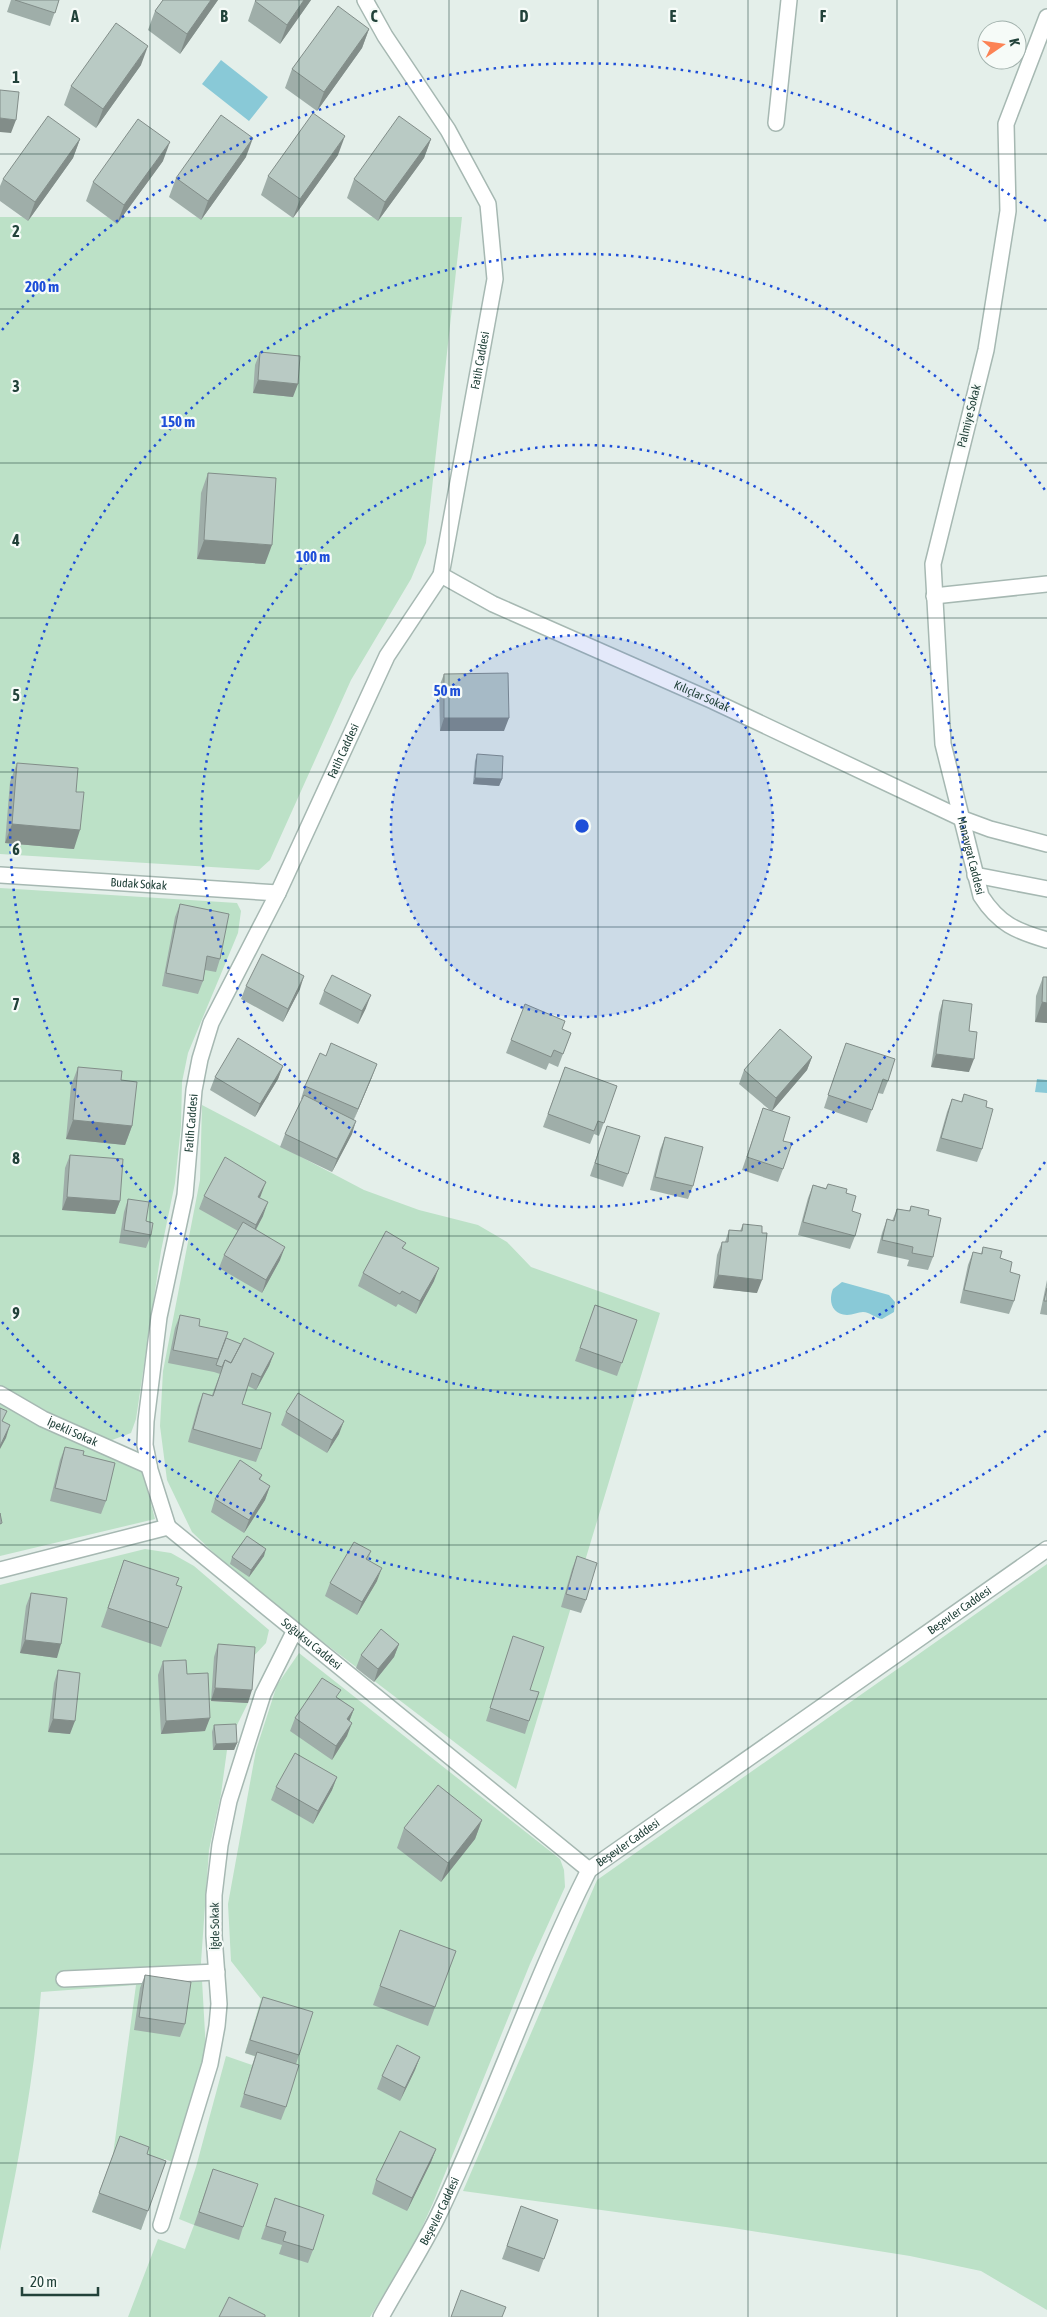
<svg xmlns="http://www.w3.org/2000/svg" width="1047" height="2317" viewBox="0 0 1047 2317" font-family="'Asap Condensed',sans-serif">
<rect width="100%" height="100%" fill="#e4efea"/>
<!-- green -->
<path fill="#bce1c7" d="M0,217H462L426,543L411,579L351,680L270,860L259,870L0,854Z
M0,888L237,903L241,911L238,933L188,1053L182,1082L181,1126L175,1183L161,1251L136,1419L131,1433L112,1440L99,1439L0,1386Z
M202,1105L364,1190L419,1210L478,1225L507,1242L531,1267L660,1313L516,1789L242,1580L192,1532L167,1480L160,1426L163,1371L200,1180Z
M0,1401L142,1470L155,1519L0,1556Z
M145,1549L171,1553L194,1566L269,1630L266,1643L211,1701L248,1703L234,1731V1749L227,1750L221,1794L209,1850L201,1962L206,2051L176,2163L164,2159L141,2230L92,2212L113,2155L136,1985L41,1992C34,2079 18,2165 0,2251V1585Z
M1047,1564V2310L981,2271L910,2256L733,2228L463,2191L597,1880Z
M299,1653L560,1859L564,1870L565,1887L530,1964L433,2203L414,2245L370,2317H128L158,2239L185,2249L194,2225L179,2219L196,2167L226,2056L252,2065L256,2057L245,2053L261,1999L231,1961L228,1904L256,1750L277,1685Z"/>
<!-- water -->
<path fill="#89c9d7" d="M221,60L268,97L249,121L202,84Z
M1037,1079L1047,1080V1093L1035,1092Z
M842,1282L889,1295L895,1302L894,1312L882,1319C875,1318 870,1312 863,1312C858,1312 853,1315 847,1315C832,1315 828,1301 833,1289Z"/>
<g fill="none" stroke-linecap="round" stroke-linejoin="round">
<defs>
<g id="service">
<path id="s1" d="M0,1394L43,1419L149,1466"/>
<path d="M64,1979L217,1972"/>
</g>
<g id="minor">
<path id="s2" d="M1047,17L1006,124L1008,211L986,350L933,564L943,744L981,896C999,924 1016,931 1047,940"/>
<path d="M776,123L789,0"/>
<path id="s3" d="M441,575L493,604L713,701L963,819L990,829L1047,844"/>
<path d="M934,596L1047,584"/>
<path id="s4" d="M0,875L278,893"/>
<path d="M975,875L1047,889"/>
<path id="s5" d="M168,1527L150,1470L145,1445L146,1421L159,1317L185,1195L194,1090L200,1059L211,1023L278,893L387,656L441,575L495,279L488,204L448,130L385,36L365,0"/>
<path id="s6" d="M168,1527L589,1870"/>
<path d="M0,1570L168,1527"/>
<path d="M161,2225L210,2064L217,2026L219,2004L214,1936V1895L220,1845L229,1801L263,1694L294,1632"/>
<path id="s7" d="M381,2317C399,2284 420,2252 437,2218C492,2104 532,1983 589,1870L1047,1549"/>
</g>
</defs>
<!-- service casing -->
<use href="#service" stroke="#a6b8b2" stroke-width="18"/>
<!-- minor casing -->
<use href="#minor" stroke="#a6b8b2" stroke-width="18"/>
<!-- service -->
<use href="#service" stroke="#fff" stroke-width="15"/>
<!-- minor -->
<use href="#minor" stroke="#fff" stroke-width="15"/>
</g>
<!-- wall -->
<path fill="#9faea9" d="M11,0H59L50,26L7,12Z
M163,0H218L180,54L148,30L155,11Z
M311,0L280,44L248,21L255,1Z
M369,29L362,48L317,111L285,88L292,69Z
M141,65L96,128L64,105L71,86Z
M80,139L73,158L28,221L0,201V186L3,179Z
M431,139L424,158L378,221L347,198L354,179Z
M338,155L293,218L261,195L268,176Z
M246,157L201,220L169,197L176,178Z
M163,161L117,224L86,201L93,182Z
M260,352L293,397L253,393L255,365Z
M208,473L265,564L197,559L201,493Z
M444,674L504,731H440L439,687Z
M477,754L502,779L499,786L473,784L475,761Z
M17,763L76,792L74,849L5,843L10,782Z
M180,904L220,959L216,972L205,970L203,981L198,994L162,986L175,917Z
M1043,977H1047V1023L1035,1022L1036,996Z
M246,986L300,989L283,1022L241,999Z
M324,991L366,1008L358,1024L319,1004Z
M943,1000L969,1031V1072L931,1067L939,1013Z
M562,1029L571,1033L558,1067L549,1063L546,1070L506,1053L511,1040Z
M841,1056L888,1081L883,1094L878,1093L867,1123L824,1108Z
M812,1057L807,1070L772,1111L783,1141V1169L778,1182L742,1170L763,1108L771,1111L739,1084L744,1070Z
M283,1066L278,1079L255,1117L210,1090L215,1077Z
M78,1067L121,1080L132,1126L125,1145L66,1139L71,1086Z
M565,1067L617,1086L599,1136L594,1134L590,1144L543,1127Z
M372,1077L354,1119L352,1134L332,1172L280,1147L285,1134L302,1099H301L305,1086Z
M964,1094L986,1107L982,1149L977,1162L936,1151L947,1112L952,1099L961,1102Z
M607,1126L628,1174L623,1187L590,1176Z
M665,1137L693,1186L688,1199L650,1190L660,1150Z
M70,1155L120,1201L115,1214L62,1210L65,1168Z
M813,1185L846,1193L855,1236L850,1249L798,1235L808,1198Z
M261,1195L260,1198L263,1216L256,1230L280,1260L262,1293L219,1268L224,1255L238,1231L199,1209L204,1196Z
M128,1199L146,1221L151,1235L146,1248L119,1243L124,1212Z
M911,1206L928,1215L933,1257L928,1270L907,1266L909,1260L877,1253L882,1233L887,1219L892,1221L897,1209L909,1211Z
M743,1224L757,1293L713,1288L717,1255L722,1242H725L729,1230L740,1231Z
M406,1243L403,1248L434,1281L416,1314L398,1304L396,1307L358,1286L363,1273Z
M983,1247L1000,1258L1014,1301L1009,1314L960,1303L968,1265L973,1252L981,1254Z
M1047,1280V1315L1040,1314Z
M595,1305L637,1320L617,1376L575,1361Z
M180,1315L199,1326L226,1338L241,1344L274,1353L269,1366L256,1390L248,1386L242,1404L261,1449L256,1462L188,1442L198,1406L203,1393L212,1395L220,1374L214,1372V1371V1372L168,1363L175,1328Z
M286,1412L339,1434L327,1453L281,1425Z
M65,1447L83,1455L106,1501L101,1514L50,1501L60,1460Z
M262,1475L260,1480L270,1486L265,1500L244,1533L211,1512L215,1499Z
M371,1551L368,1560L377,1581L357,1615L325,1596L330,1583Z
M264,1556L249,1577L230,1564L232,1557Z
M577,1556L586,1600L581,1613L561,1607L572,1569Z
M124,1560L176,1585L168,1628L161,1647L101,1627Z
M31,1593L57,1658L20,1653L26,1606Z
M513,1636L530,1690L529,1721L525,1734L486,1721Z
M218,1644L248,1703L211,1701L214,1657Z
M399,1644L394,1657L374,1682L356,1668L361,1655Z
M163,1661L187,1674L205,1731L161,1734L158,1675Z
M58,1670L70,1734L48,1732L54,1683Z
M338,1698L354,1709L349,1721L347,1736L332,1760L290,1731L295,1718Z
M214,1725L237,1743L234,1750H213L212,1732Z
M337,1777L332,1790L313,1824L271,1800L276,1787Z
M482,1820L475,1839L441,1882L397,1848L404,1828Z
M400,1930L456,1951L428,2026L373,2005Z
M145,1975L185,2024L180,2037L134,2030L140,1988Z
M263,1997L299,2055L296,2064L286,2107L281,2120L240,2107L255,2056L245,2053Z
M420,2057L415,2070L400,2101L377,2089L382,2076Z
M120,2136L147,2154L166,2161L141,2230L92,2212Z
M436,2149L431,2162L407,2211L372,2194L376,2180Z
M213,2169L243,2227L239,2240L194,2225Z
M275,2198L313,2250L308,2263L279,2254L282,2245L261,2239Z
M521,2206L558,2220L539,2272L502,2259Z"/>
<!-- shaded-wall -->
<path fill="#828d89" d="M211,0H218L180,54L187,34Z
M304,0H311L280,44L287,25Z
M369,29L362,48L317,111L324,92Z
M148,46L141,65L96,128L103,109Z
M0,118L16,120L11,133L0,132Z
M345,136L338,155L293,218L300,199Z
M253,138L246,157L201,220L208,201Z
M80,139L73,158L28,221L35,202Z
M431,139L424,158L378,221L385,202Z
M170,142L163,161L117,224L124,205Z
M258,380L298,384L293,397L253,393Z
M204,540L272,545L265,564L197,559Z
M444,718H509L504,731H440Z
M475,778L502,779L499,786L473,784Z
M12,824L80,830L74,849L5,843Z
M304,976L300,989L283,1022L288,1009Z
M371,995L366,1008L358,1024L362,1011Z
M1042,1002L1047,1003V1023L1035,1022Z
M936,1054L974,1059L969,1072L931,1067Z
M812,1057L807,1070L772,1111L776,1098Z
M377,1064L372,1077L353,1122L358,1109Z
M283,1066L278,1079L255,1117L260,1104Z
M73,1120L132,1126L125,1145L66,1139Z
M356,1121L352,1134L332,1172L337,1159Z
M266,1182L261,1195L253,1210L258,1197Z
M67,1197L120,1201L115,1214L62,1210Z
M268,1202L263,1216L251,1238L256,1225Z
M285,1247L280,1260L262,1293L266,1280Z
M439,1268L434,1281L416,1314L420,1301Z
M718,1275L762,1280L757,1293L713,1288Z
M274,1353L269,1366L256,1390L261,1377Z
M344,1421L339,1434L327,1453L332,1440Z
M10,1425L6,1438L0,1449V1446Z
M270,1486L265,1500L244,1533L249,1520Z
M266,1549L264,1556L249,1577L251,1570Z
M382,1568L377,1581L357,1615L362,1602Z
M25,1640L61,1644L57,1658L20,1653Z
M399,1644L394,1657L374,1682L378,1669Z
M215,1688L252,1690L248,1703L211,1701Z
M354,1709L349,1722L347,1719Z
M210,1718L205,1731L161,1734L166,1721Z
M53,1719L75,1721L70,1734L48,1732Z
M352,1723L347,1736L332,1760L336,1746Z
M237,1743L234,1750H213L216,1744Z
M337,1777L332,1790L313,1824L318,1811Z
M482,1820L475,1839L441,1882L448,1863Z
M420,2057L415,2070L400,2101L405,2088Z
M436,2149L431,2162L407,2211L412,2198Z"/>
<!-- building -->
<path fill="#b9cac4" stroke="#828d89" d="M15,0H59L55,13Z
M163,0H211L187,34L155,11Z
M256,0H304L287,25L255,1Z
M338,6L369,29L324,92L292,69Z
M116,23L148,46L103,109L71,86Z
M0,90L19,92L16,120L0,118Z
M313,113L345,136L300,199L268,176Z
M221,115L253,138L208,201L176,178Z
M48,116L80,139L35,202L3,179Z
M399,116L431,139L385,202L354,179Z
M138,119L170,142L124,205L93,182Z
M260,352L300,356L298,384L258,380Z
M208,473L276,478L272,545L204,540Z
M508,673L509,718H444V674Z
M477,754L503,756L502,779L475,778Z
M17,763L78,768L76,792H84L80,830L12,824Z
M180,904L229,914L220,959L207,956L203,981L166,973Z
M262,954L304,976L288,1009L246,986Z
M332,975L371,995L362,1011L324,991Z
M1043,977H1047V1003L1042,1002Z
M943,1000L972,1004L969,1031L977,1032L974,1059L936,1054Z
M525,1004L565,1021L562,1029L571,1033L563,1054L554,1050L551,1057L511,1040Z
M780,1029L812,1057L776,1098L744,1070Z
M238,1038L283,1066L260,1104L215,1077Z
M331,1043L377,1064L358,1109L305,1086L320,1053L326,1056Z
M846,1043L895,1059L888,1081L883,1079L872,1110L828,1095Z
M78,1067L122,1071L121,1080L137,1082L132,1126L73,1120Z
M565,1067L617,1086L604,1123L598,1121L594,1131L548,1114Z
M964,1094L987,1101L986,1107L993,1109L982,1149L941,1138L952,1099L962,1102Z
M304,1095L356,1121L337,1159L285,1134Z
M763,1108L790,1117L783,1141L792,1143L783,1169L747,1157Z
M607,1126L640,1136L628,1174L595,1163Z
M665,1137L703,1147L693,1186L655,1177Z
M70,1155L123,1159L120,1201L67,1197Z
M225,1157L266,1182L258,1197L268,1202L256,1225L204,1196Z
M828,1184L847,1189L846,1193L856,1196L852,1211L861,1214L855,1236L803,1222L813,1185L826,1189Z
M128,1199L149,1202L146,1221L153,1223L151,1235L124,1230Z
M911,1206L929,1210L928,1215L941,1218L933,1257L912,1253L913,1247L882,1240L887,1219L894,1221L897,1209L910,1211Z
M243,1222L285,1247L266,1280L224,1255Z
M743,1224L762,1226V1233H767L762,1280L718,1275L722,1242H728L729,1230L742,1231Z
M386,1231L406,1243L402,1248L439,1268L420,1301L402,1291L400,1294L363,1273Z
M983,1247L1002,1251L1000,1258L1012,1262L1010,1272L1020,1275L1014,1301L964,1290L973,1252L982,1254Z
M1047,1288V1301H1044Z
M595,1305L637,1320L622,1363L580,1348Z
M180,1315L200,1319L199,1326L228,1332L218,1359L173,1350Z
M226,1338L241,1344L231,1363L225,1360L222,1367L216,1365Z
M244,1338L274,1353L261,1377L252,1373L242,1404L271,1413L261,1449L193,1429L203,1393L213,1396L225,1360L231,1363Z
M298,1393L344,1421L332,1440L286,1412Z
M0,1408L7,1411L2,1421L10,1425L0,1446Z
M65,1447L84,1451L83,1455L115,1463L106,1501L55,1488Z
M240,1460L262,1475L259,1479L270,1486L249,1520L215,1499Z
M0,1513L2,1523L0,1524Z
M247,1536L266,1549L251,1570L232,1557Z
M354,1542L371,1551L366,1559L382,1568L362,1602L330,1583Z
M577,1556L597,1563L586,1600L566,1594Z
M124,1560L179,1578L176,1585L182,1587L168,1628L108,1608Z
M31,1593L67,1598L61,1644L25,1640Z
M381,1629L399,1644L378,1669L361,1655Z
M513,1636L544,1647L530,1690L539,1692L529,1721L490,1708Z
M218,1644L255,1647L252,1690L215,1688Z
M186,1660L187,1674L208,1673L210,1718L166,1721L163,1661Z
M58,1670L80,1673L75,1721L53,1719Z
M322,1678L341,1690L336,1697L354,1709L347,1719L352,1723L336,1746L295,1718Z
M236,1724L237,1743L216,1744L214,1725Z
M295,1753L337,1777L318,1811L276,1787Z
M438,1785L482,1820L448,1863L404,1828Z
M400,1930L456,1951L435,2007L380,1986Z
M145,1975L191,1982L185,2024L139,2017Z
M263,1997L313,2012L299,2055L250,2040Z
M397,2045L420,2057L405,2088L382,2076Z
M257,2052L299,2065L286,2107L244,2094Z
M400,2131L436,2149L412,2198L376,2180Z
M120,2136L149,2147L147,2154L166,2161L148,2211L99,2193Z
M213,2169L258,2184L243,2227L199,2212Z
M275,2198L324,2215L313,2250L283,2241L286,2232L266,2226Z
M521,2206L558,2220L544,2259L507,2246Z
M461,2290L506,2307L502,2317H451Z
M229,2297L265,2315V2317H219Z"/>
<!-- grid -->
<path fill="none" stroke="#22423a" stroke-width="1" stroke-opacity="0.55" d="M150,0V2317M299,0V2317M449,0V2317M598,0V2317M748,0V2317M897,0V2317M0,154H1047M0,309H1047M0,463H1047M0,618H1047M0,772H1047M0,927H1047M0,1081H1047M0,1236H1047M0,1390H1047M0,1545H1047M0,1699H1047M0,1854H1047M0,2008H1047M0,2163H1047"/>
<!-- distance rings -->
<circle cx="582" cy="826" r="191" fill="#1d4ed8" fill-opacity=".12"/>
<g fill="none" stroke="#1d4ed8" stroke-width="2.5" stroke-dasharray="2.5 5">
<circle cx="582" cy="826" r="191"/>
<circle cx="582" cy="826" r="381"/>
<path d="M1045 1162A572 572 0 1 1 1045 490"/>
<path d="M1046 1431A763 763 0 0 1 2 1322M2 330A763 763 0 0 1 1046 221"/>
</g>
<g text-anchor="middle" stroke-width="4.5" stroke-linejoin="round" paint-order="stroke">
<!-- street labels -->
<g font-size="12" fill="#22423a" stroke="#f6fbf8">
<text dy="4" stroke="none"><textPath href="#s5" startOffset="1236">Fatih Caddesi</textPath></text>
<text transform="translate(969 416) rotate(-76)" y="4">Palmiye Sokak</text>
<text dy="4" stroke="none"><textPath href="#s3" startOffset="288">Kılıçlar Sokak</textPath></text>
<text dy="4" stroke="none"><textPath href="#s5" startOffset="816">Fatih Caddesi</textPath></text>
<text dy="4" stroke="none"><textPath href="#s2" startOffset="858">Manavgat Caddesi</textPath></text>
<text dy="4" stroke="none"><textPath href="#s4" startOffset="139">Budak Sokak</textPath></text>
<text dy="4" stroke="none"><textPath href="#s5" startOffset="411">Fatih Caddesi</textPath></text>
<text dy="4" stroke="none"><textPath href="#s1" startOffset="82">İpekli Sokak</textPath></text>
<text dy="4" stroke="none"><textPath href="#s7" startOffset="946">Beşevler Caddesi</textPath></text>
<text dy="4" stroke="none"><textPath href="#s6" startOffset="185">Soğuksu Caddesi</textPath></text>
<text dy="4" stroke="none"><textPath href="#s7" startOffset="541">Beşevler Caddesi</textPath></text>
<text transform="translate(215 1926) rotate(-91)" y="4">İğde Sokak</text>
<text dy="4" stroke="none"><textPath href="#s7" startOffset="121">Beşevler Caddesi</textPath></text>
</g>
</g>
<g font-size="16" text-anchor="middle" font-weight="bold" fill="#22423a" stroke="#f6fbf8" stroke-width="4.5" stroke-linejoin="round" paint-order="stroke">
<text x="75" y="22">A</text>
<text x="224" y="22">B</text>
<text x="374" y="22">C</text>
<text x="524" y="22">D</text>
<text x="673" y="22">E</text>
<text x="823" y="22">F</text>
<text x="16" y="83">1</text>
<text x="16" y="237">2</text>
<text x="16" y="392">3</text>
<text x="16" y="546">4</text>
<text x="16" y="701">5</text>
<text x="16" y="855">6</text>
<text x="16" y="1010">7</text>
<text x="16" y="1164">8</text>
<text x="16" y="1319">9</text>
</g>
<circle cx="582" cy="826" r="8" fill="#1d4ed8" stroke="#f6fbf8" stroke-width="2.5"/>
<g font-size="15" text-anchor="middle" font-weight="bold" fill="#1d4ed8" stroke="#f6fbf8" stroke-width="4.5" stroke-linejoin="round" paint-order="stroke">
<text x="42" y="292">200 m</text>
<text x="178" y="427">150 m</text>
<text x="313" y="562">100 m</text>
<text x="447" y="696">50 m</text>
</g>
<!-- north arrow -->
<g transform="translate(1002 45) rotate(77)"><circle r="24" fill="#f6fbf8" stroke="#a1b1ac"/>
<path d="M0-4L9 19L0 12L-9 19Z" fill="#fc8355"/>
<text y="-8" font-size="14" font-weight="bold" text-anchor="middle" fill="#22423a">K</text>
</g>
<!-- scale -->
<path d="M22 2287v8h76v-8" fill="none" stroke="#22423a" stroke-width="2.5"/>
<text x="30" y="2287" font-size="15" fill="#22423a" stroke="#f6fbf8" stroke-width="4" paint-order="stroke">20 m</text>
</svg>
